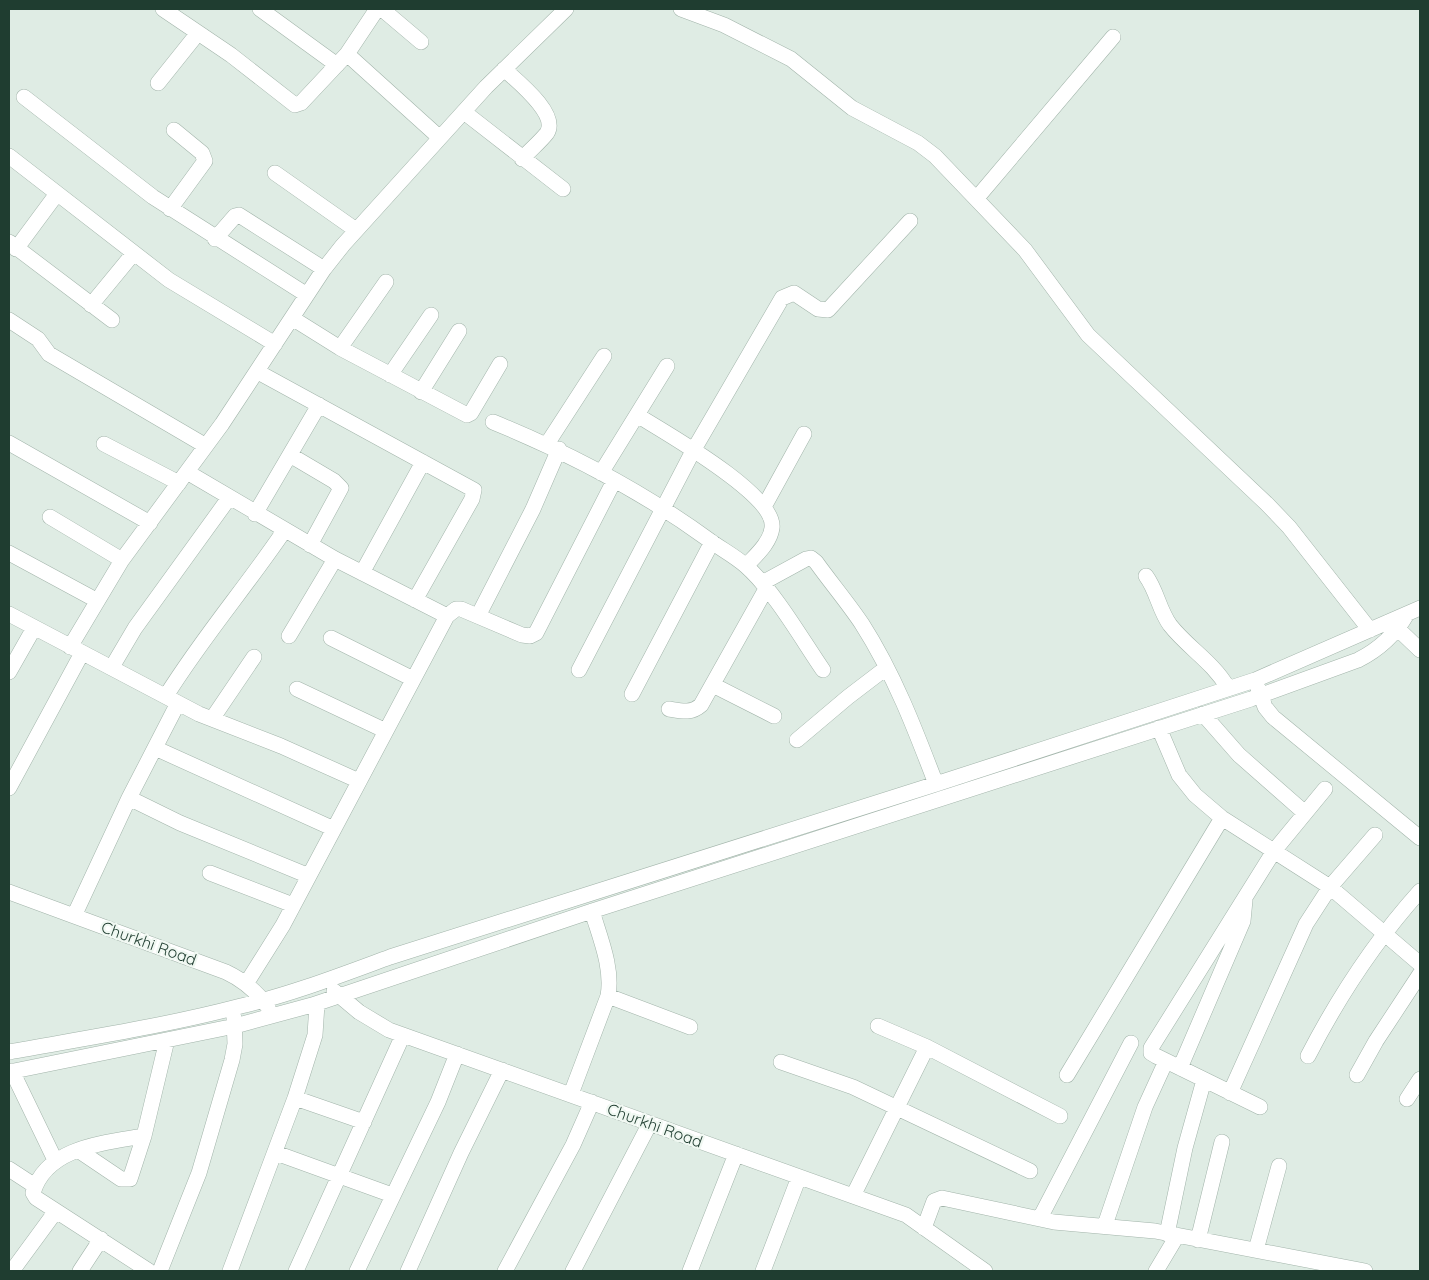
<svg xmlns="http://www.w3.org/2000/svg" width="1429" height="1280" viewBox="0 0 1429 1280" font-family="Quicksand,sans-serif">
<rect width="100%" height="100%" fill="#dfece4"/>
<g fill="none" stroke-linecap="round" stroke-linejoin="round">
<defs>
<path id="minor" d="M163,9L231,55L295,105L301,103L347,54L377,9
M260,9L337,65
M382,9L421,42
M681,9L724,25L791,59L852,108L918,143L935,156L1025,250L1088,335L1267,504L1289,527L1370,630
M347,54L440,138
M504,69C517,81 559,114 547,133C540,142 530,150 522,159
M158,83L198,33
M24,97L153,197L307,295
M464,112L563,189
M9,156L169,280L275,344
M275,173L356,230
M976,199L1113,37
M170,209L205,161L202,153L174,130
M215,239L235,216L239,215L324,269
M9,242L112,320
M16,249L56,195
M91,305L133,254
M292,318L340,348L467,415L471,413L500,364
M9,320L38,339L49,354L206,446
M340,348L386,282
M258,372L474,490L472,499L415,600
M390,375L431,315
M421,392L459,331
M637,415C664,432 777,495 772,528C770,543 756,555 746,566
M493,422C569,453 643,492 709,540C721,549 735,556 746,566C775,592 801,638 823,670
M9,443L150,523
M104,444L179,483
M547,444L604,356
M290,455L334,481L341,488L310,545
M187,472L335,559L447,616
M601,473L667,366
M765,505L804,434
M255,514L319,405
M50,517L122,560
M9,553L96,600
M362,573L423,462
M1146,576C1157,591 1159,610 1170,625C1188,648 1213,662 1228,688
M762,583L806,559L811,558L816,562C831,583 848,603 862,624C894,674 915,729 936,784
M9,614L199,714L281,746L359,781
M478,616L533,509L559,449
M1398,629L1420,650
M289,636L335,559
M331,638L413,679
M70,647L122,560L222,424L324,269L343,245L486,87L566,9
M112,667L135,628L229,498
M579,670L693,451L782,298L794,293L818,309L828,310L910,221
M9,672L34,628
M713,685L774,716
M1258,688L1265,707L1273,717L1420,838
M297,689L386,731
M632,694L712,542
M166,696C202,638 246,587 284,531
M669,709C681,711 691,714 701,705L766,589
M1203,714L1239,755L1305,813
M212,719L254,657
M1159,728L1179,775L1195,795L1222,818L1330,887L1420,964
M797,740L848,697L886,668
M155,748L334,829
M9,788L82,653
M129,798L180,823L309,876
M210,873L293,905
M9,892L226,972C243,980 257,992 268,1007
M74,916L129,798L178,703
M246,984L283,925L447,616L456,609H461L522,635L530,636L536,633L614,481
M334,991L359,1012L389,1030L906,1215L985,1271
M608,996L690,1027
M878,1026L927,1047L1060,1116
M9,1052C86,1038 165,1026 241,1006C292,994 341,975 390,957L936,784L1255,680L1420,608
M1308,1056C1339,996 1375,941 1420,891
M781,1062L853,1087L1030,1171
M1180,1068L1243,921L1245,900
M12,1071L55,1160
M9,1072L235,1026L312,1005L592,911L1251,699L1358,660C1380,649 1395,635 1407,614
M1067,1075L1222,818
M1357,1075L1376,1041L1420,974
M1230,1093L1306,924L1330,887L1375,835
M571,1094L608,996C613,968 600,938 592,911
M295,1098L364,1122
M1407,1099L1420,1079
M1260,1107L1156,1056L1151,1053V1048L1274,851L1325,789
M144,1136C104,1143 46,1147 33,1193L36,1198L149,1271
M78,1150L121,1179H130L144,1136L167,1040
M276,1153L392,1195
M9,1169L35,1186
M853,1196L927,1047
M1040,1218L1131,1043
M1105,1225L1145,1107L1166,1061
M924,1228L934,1201L942,1198L1054,1222L1155,1231L1365,1271
M1167,1234L1185,1148L1204,1080
M1198,1240L1222,1142
M1256,1250L1279,1166
M12,1271L56,1211
M80,1271L101,1239
M160,1271L199,1173L232,1060L235,1044L234,1018
M230,1271L295,1098L315,1035L317,1004
M296,1271L403,1035
M357,1271L438,1102L457,1054
M408,1271L461,1153L502,1070
M505,1271L573,1145L592,1102
M573,1271L650,1123
M690,1271L736,1154
M763,1271L799,1177
M1156,1271L1177,1236"/>
</defs>
<!-- minor casing -->
<use href="#minor" stroke="#a2b4aa" stroke-width="16"/>
<!-- minor -->
<use href="#minor" stroke="#fff" stroke-width="15"/>
</g>
<g text-anchor="middle" stroke-width="4.5" stroke-linejoin="round" paint-order="stroke">
<!-- street labels -->
<g font-size="16" fill="#1f3d30" stroke="#f0f8f2">
<text transform="translate(149 943) rotate(20)" y="6">Churkhi Road</text>
<text transform="translate(655 1125) rotate(20)" y="6">Churkhi Road</text>
</g>
</g>
<!-- border -->
<rect width="1429" height="1280" fill="none" stroke="#1f3d30" stroke-width="20"/>
</svg>
